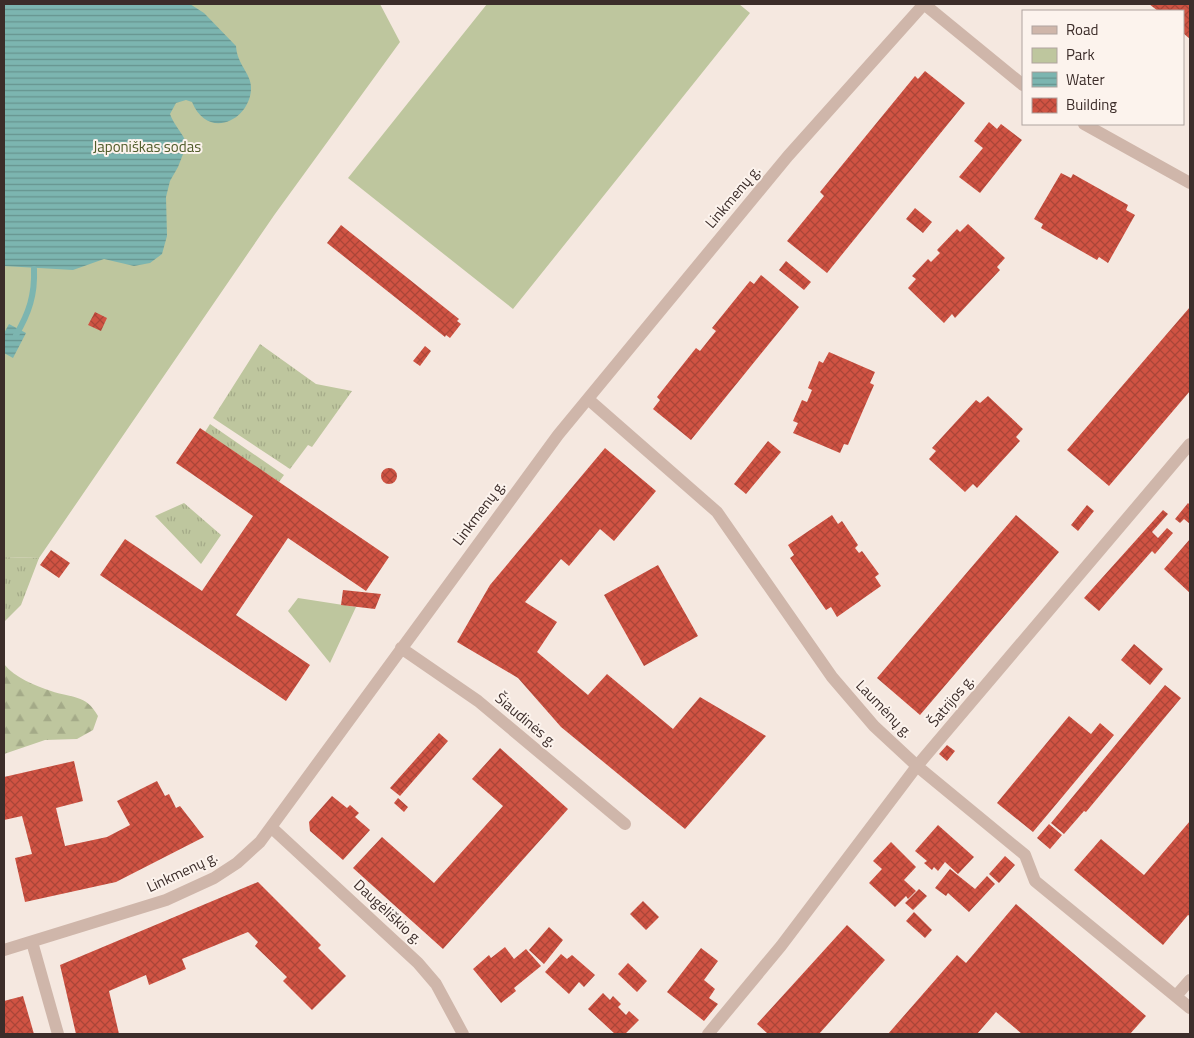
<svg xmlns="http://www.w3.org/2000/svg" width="1194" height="1038" viewBox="0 0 1194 1038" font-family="'Titillium Web',sans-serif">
<defs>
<pattern id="grass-tufts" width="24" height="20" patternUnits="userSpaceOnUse" patternTransform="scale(1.25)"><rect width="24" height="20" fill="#bec69e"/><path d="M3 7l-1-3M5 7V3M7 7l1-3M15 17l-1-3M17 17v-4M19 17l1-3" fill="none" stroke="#a4aa88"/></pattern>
<pattern id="forest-firs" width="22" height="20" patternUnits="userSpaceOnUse" patternTransform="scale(1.25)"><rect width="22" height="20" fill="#bec69e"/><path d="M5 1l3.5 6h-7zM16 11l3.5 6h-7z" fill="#a4aa88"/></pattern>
<pattern id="water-rules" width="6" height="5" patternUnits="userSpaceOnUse" patternTransform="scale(1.25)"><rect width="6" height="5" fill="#7cb5b0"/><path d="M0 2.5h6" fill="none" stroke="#67948f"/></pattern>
<pattern id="building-cross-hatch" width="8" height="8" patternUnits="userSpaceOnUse" patternTransform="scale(1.25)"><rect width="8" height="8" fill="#d05343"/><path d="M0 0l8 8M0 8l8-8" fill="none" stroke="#aa4538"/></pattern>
</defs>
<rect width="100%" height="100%" fill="#f5e8e0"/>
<!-- grass -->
<path fill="url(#grass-tufts)" d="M260,344L316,384L352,391L312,447L308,445L290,469L213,418Z
M210,424L284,475L279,482L205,432Z
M184,503L221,535L201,564L155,516Z
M4,557L39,558L21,605L4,622Z"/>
<!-- forest -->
<path fill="url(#forest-firs)" d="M4,664C15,678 34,685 51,691C71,698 86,694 98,716L93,730L77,739L45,740L4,754Z"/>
<!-- green -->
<path fill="#bec69e" d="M4,4H380L400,42L275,214L39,558L4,557Z
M487,4H739L750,13L513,309L348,178Z
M298,598L356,607L330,663L288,611Z"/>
<!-- water -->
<path fill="url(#water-rules)" d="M4,4H190L204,13L236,46C237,65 252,74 251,89C250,120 208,141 192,102L186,100L176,103L170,114C174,125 182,132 187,144L178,167L170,181L166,197L167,236L162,254L150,263L134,266L104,259L73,270L4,266Z
M9,324L26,333L13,358L4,353V333Z"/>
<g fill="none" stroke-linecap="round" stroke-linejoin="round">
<!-- stream -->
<path stroke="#7cb5b0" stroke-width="6" d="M16,335C29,313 35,295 34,269"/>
</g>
<!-- building -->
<path fill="url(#building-cross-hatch)" d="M1149,4H1190V39L1183,33V11H1158Z
M925,71L965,103L827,273L787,241L824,196L820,192L915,76L918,79Z
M989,122L997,129L1001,124L1022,140L980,193L959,177L983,148L974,141Z
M1061,173L1071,178L1073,174L1128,205L1126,210L1135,215L1108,263L1099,257L1097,260L1041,228L1043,224L1034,219Z
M915,208L932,222L923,233L906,219Z
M968,224L1005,258L997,267L1000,270L955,318L952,314L944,323L908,288L916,279L912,276L928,259L931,262L940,253L937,250L957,229L960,232Z
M341,225L459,319L457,321L461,324L450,338L446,335L445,337L327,243Z
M786,261L811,282L804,290L779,270Z
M761,275L799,307L691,440L653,409L660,400L657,397L696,348L700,351L716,331L712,328L750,281L754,284Z
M1190,307V391L1109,486L1067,450Z
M95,312L107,318L101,331L88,325Z
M425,346L431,351L420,366L413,361Z
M829,352L875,372L870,383L874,385L848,445L844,444L840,453L793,433L798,423L793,421L802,400L807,402L812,390L808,388L819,361L823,363Z
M988,396L1023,429L1016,437L1020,441L977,488L973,484L965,492L929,459L936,451L932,448L976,400L980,403Z
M200,428L389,557L366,591L288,538L236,615L310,665L286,701L100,575L125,539L202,591L204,588L253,516L176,463Z
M768,441L781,452L746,494L734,484Z
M605,448L656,491L614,541L600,529L569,566L561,559L525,602L557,622L537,652L588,695L607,674L673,729L700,697L766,736L685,829L561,727L518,678L457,642L490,585Z
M381 476a8 8 0 1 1 16 0a8 8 0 1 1-16 0Z
M1188,503L1190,505V524L1184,519L1180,523L1175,519Z
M1087,505L1094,511L1078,531L1071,525Z
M1163,510L1168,514L1152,532L1158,538L1167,528L1173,533L1155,554L1152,551L1099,611L1084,598Z
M832,515L838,524L842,521L858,545L855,548L859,553L862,551L879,574L875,577L881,586L837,617L831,607L826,610L790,558L794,555L788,545Z
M1016,515L1059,552L920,715L877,678Z
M1190,539V593L1164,569Z
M51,550L70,563L59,578L40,565Z
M658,565L698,636L644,666L604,595Z
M343,590L381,594L375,609L341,605Z
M1134,644L1163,669L1150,685L1121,660Z
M1165,685L1181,698L1086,812L1084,811L1064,834L1051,823Z
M1069,716L1091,734L1100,723L1114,735L1033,832L997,803Z
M439,733L448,741L400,796L390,788Z
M947,745L955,751L947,761L939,754Z
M500,748L568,809L443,949L353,868L382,837L434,883L503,806L472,779Z
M74,761L83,801L56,808L65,846L107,837L130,825L117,801L157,781L165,796L169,794L176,808L180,806L204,837L116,882L25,902L15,858L32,854L22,816L4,820V777Z
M332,796L347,808L350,805L359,813L355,817L370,830L343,860L310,831L309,822Z
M398,798L408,807L404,812L394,803Z
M1190,821V916L1188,915L1163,945L1074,870L1101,839L1144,875Z
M1049,824L1062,835L1050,849L1037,838Z
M938,825L974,857L958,874L945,862L938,871L934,867L932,870L924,863L927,861L915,851Z
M891,842L916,867L904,880L916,891L908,899L906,896L895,907L869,883L882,869L873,861Z
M1005,856L1015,865L999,883L989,874Z
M950,869L975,889L987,876L995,884L969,912L948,893L946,896L935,888Z
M258,882L321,945L318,948L346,976L312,1010L283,981L287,977L255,946L258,942L248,932L182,959L186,969L149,985L146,975L109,991L119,1034H76L60,965Z
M919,889L927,896L913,910L905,903Z
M643,901L659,917L646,930L630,914Z
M1016,904L1146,1016L1130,1034H1022L996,1012L977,1034H888L957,955L966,963Z
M914,912L932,930L925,938L906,921Z
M847,925L885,960L819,1034H768L757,1024Z
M549,927L563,940L544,964L529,950Z
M505,947L514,959L526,949L541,966L514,988L516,991L501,1003L473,969L489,955L491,958Z
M701,948L718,961L704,980L715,989L709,998L718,1004L704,1021L667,992Z
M561,954L567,959L572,955L595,975L584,987L579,982L569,994L545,972Z
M628,963L647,981L637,992L618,974Z
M603,993L610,1000L613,996L621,1004L618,1007L626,1015L629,1011L639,1020L625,1034H615L588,1009Z
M23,996L34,1034H4V1001Z"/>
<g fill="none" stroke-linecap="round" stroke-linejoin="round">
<!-- street -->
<path stroke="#cfb6aa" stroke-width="12" d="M924,4L1023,85
M1084,124L1190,183
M588,399L717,512L832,677L874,726L917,766L1025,855L1035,881L1190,1008
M401,648L478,701L625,824
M272,828L418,963L436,984L463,1034
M32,942L58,1034
M4,950L166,900L214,878L237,863L260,842L558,435L788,156L924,4
M1176,996L1190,980
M708,1034L781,946L917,766L1190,444"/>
</g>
<g text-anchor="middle" stroke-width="4" stroke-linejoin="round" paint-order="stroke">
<!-- park labels -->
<g font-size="15" fill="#515d2b" stroke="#fcf3ed">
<text x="147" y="152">Japoniškas sodas</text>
</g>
<!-- street labels -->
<g font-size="15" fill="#3c2d2a" stroke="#fcf3ed">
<text transform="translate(733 197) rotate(-50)" y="5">Linkmenų g.</text>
<text transform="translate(479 513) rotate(-53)" y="5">Linkmenų g.</text>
<text transform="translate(951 701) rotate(-50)" y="5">Šatrijos g.</text>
<text transform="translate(884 709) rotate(46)" y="5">Laumėnų g.</text>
<text transform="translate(526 720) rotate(40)" y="5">Šiaudinės g.</text>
<text transform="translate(182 872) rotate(-25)" y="5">Linkmenų g.</text>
<text transform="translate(388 912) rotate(43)" y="5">Daugėliškio g.</text>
</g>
</g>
<!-- border -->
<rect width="1194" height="1038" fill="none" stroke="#3c2d2a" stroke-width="10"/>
<!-- legend -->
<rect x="1022" y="10" width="162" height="115" fill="#fcf3ed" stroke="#afa49f"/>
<rect x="1032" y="26" width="25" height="8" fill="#cfb6aa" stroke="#afa49f"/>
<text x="1066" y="35" font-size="15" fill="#3c2d2a">Road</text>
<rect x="1032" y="48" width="25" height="15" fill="#bec69e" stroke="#afa49f"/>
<text x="1066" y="60" font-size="15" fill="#3c2d2a">Park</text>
<rect x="1032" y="72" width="25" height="15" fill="url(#water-rules)" stroke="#afa49f"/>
<text x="1066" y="85" font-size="15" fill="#3c2d2a">Water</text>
<rect x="1032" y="98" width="25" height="15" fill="url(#building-cross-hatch)" stroke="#afa49f"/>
<text x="1066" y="110" font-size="15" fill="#3c2d2a">Building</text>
</svg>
